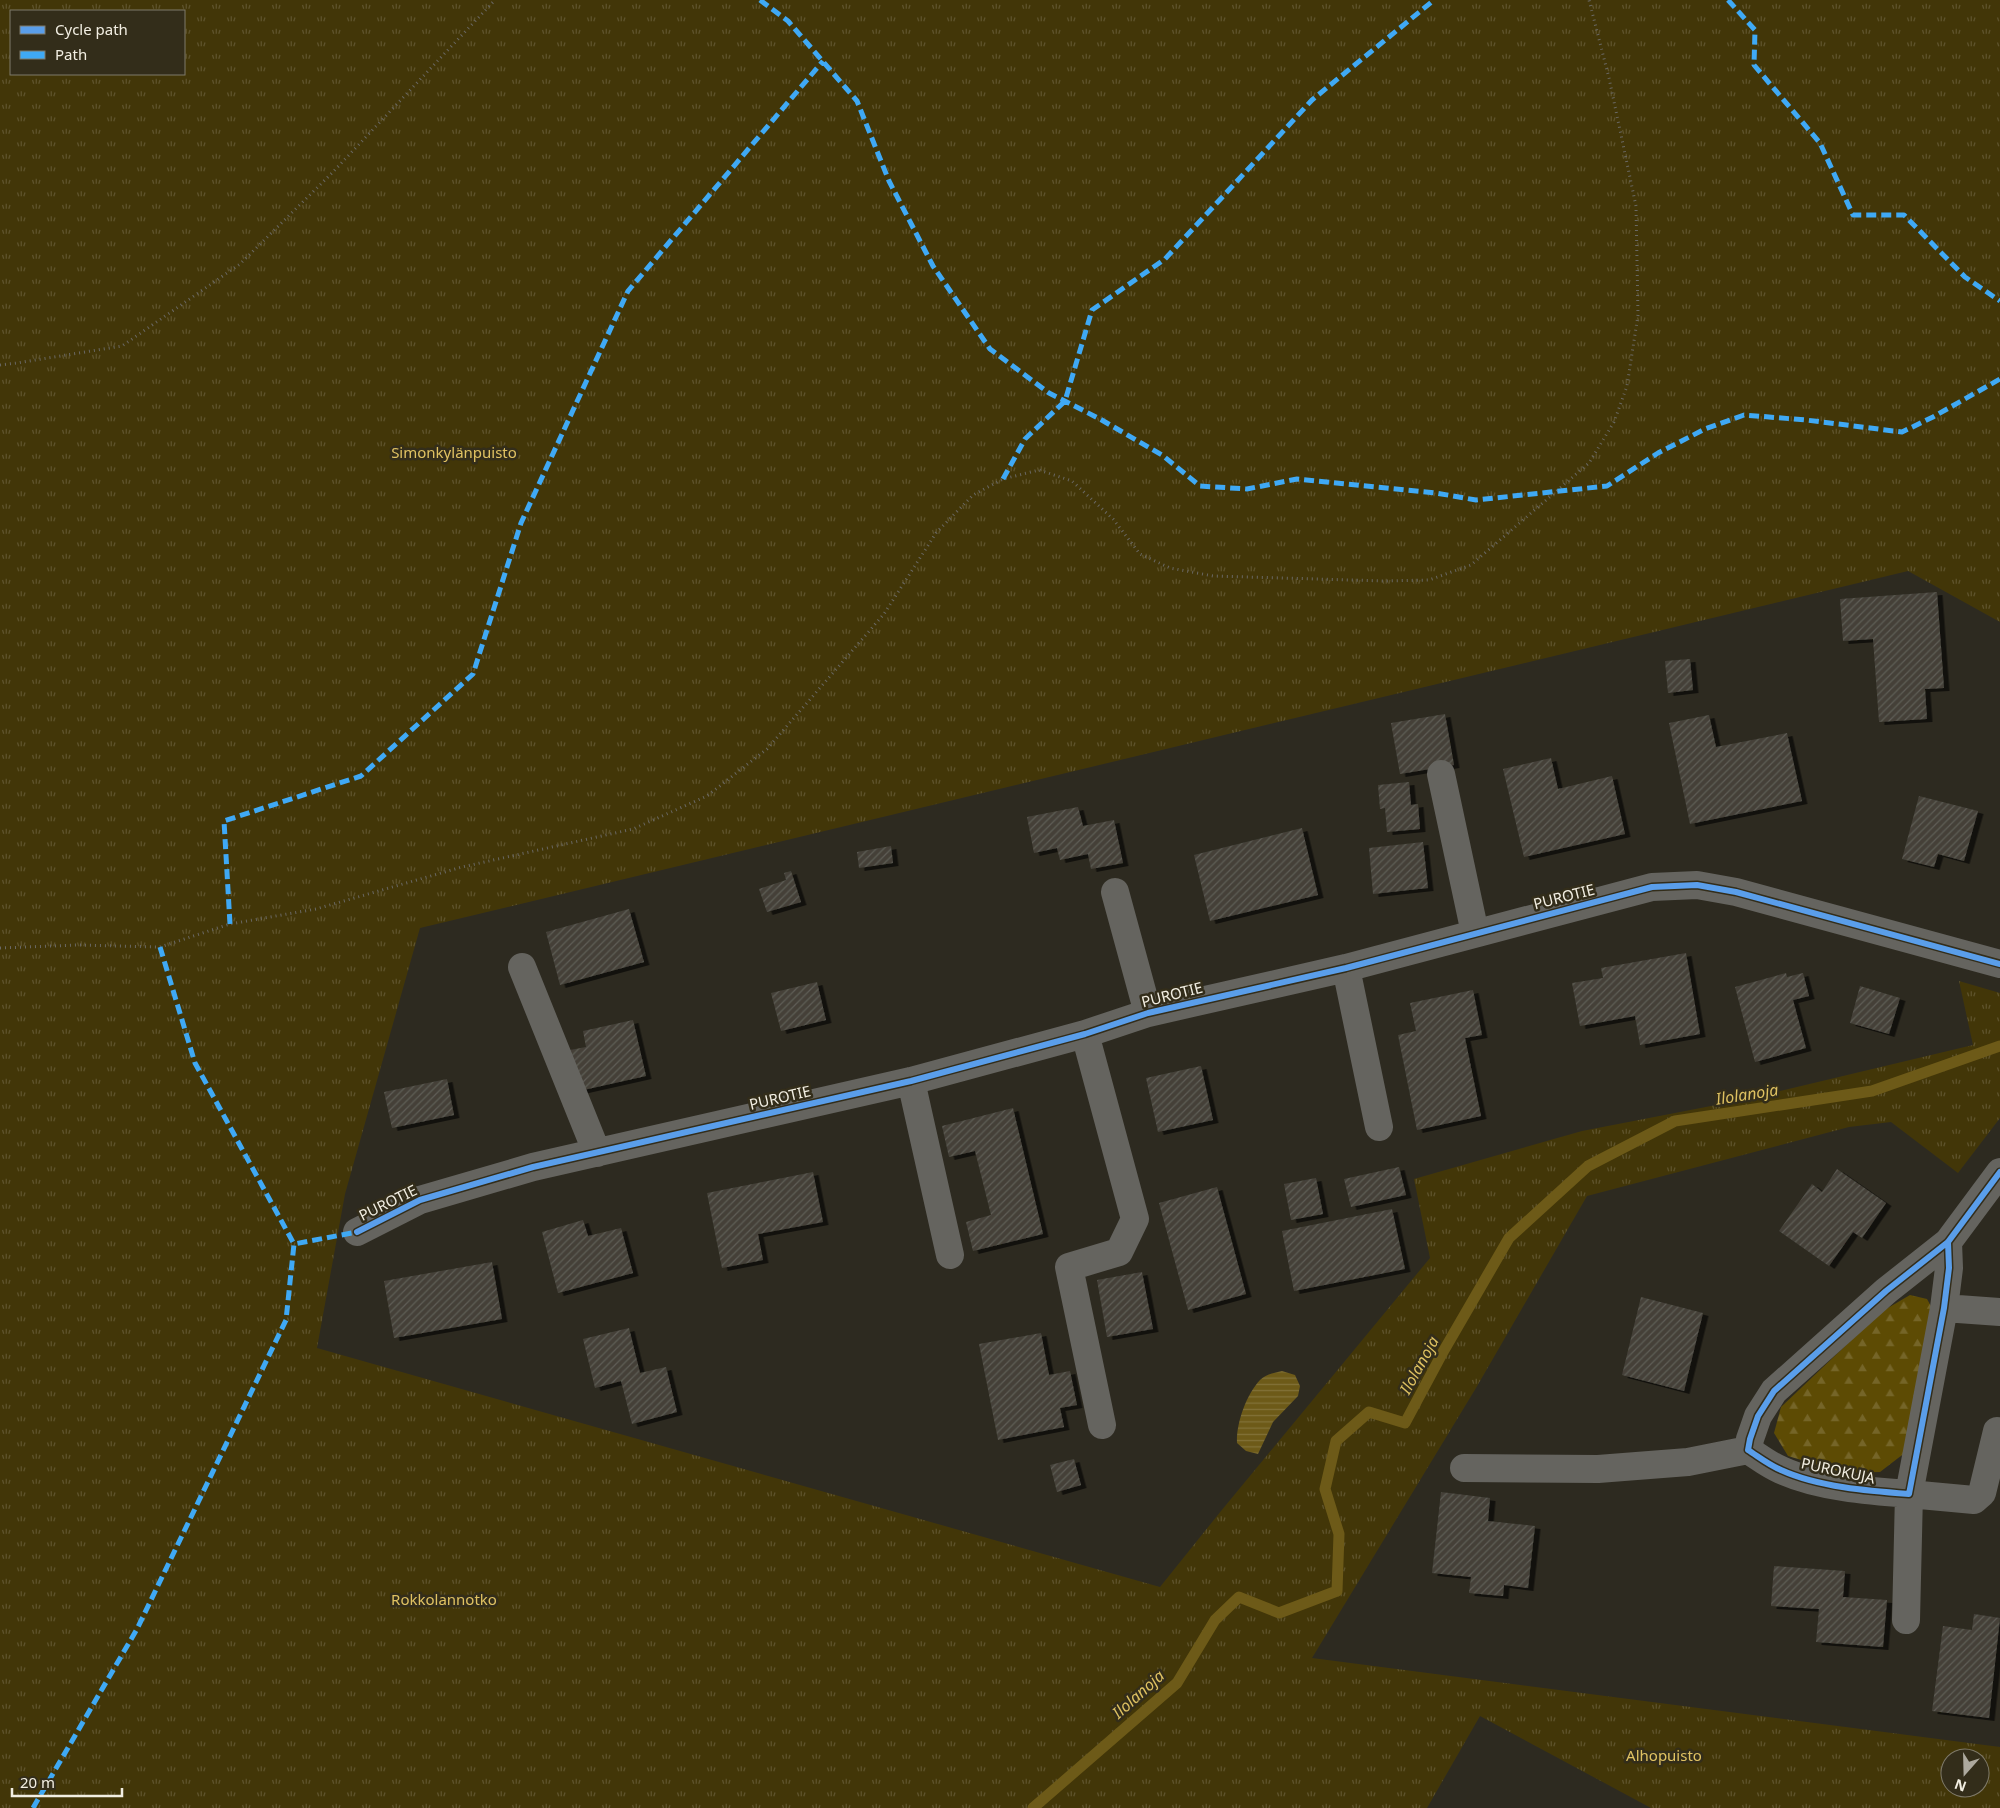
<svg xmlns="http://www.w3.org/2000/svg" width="2000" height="1808" viewBox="0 0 2000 1808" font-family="'Noto Sans',sans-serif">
<defs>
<pattern id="forest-firs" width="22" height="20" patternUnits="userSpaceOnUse" patternTransform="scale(1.25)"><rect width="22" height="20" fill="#5d4b04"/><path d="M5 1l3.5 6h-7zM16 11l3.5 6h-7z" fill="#756528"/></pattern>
<pattern id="park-tufts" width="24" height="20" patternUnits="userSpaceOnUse" patternTransform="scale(1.25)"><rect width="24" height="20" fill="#423608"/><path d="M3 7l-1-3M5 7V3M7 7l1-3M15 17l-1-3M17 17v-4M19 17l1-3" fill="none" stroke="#5e532c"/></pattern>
<pattern id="water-rules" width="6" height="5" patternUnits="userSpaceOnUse" patternTransform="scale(1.25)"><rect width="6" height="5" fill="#6d5a18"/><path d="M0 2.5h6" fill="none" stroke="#827239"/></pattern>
<pattern id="building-hatch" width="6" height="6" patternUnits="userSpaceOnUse" patternTransform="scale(1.25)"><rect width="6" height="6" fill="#444139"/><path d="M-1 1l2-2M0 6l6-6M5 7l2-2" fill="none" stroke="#5f5d55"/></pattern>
<filter id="shadow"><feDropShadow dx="5.5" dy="3" stdDeviation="0" flood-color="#0009"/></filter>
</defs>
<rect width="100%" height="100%" fill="#2d2a20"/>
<!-- forest -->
<path fill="url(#forest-firs)" d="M1910,1295L1927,1299L1932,1308L1906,1452L1880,1472L1844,1473L1788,1456L1774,1433L1781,1407L1881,1312Z"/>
<!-- park -->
<path fill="url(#park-tufts)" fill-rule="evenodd" d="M0,0H2000V622L1908,571L420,928L345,1194L317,1348L1160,1587L1221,1511L1430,1258L1414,1179L1582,1131L1742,1100L1973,1045L1959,981L2000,993V1118L1958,1173L1891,1122L1849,1127L1587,1196L1476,1388L1312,1658L2000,1747V1808H1651L1480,1716L1427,1808H0ZM11,11H184V74H11ZM1950,1758H1980V1788H1950Z"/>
<!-- water -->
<path fill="url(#water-rules)" d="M1282,1371L1295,1375L1300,1386L1298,1396L1273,1422L1258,1454L1246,1451L1237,1443C1236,1424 1246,1395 1260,1380C1266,1374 1274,1373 1282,1371Z"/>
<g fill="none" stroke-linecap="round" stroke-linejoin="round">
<!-- stream -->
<path stroke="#6d5a18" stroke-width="11" d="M1033,1808L1177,1683L1215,1620L1239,1597L1279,1613L1337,1591L1339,1534L1325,1489L1336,1441L1369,1412L1405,1423L1443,1352L1509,1238L1588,1166L1675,1121L1872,1091L2000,1046"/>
</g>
<!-- building -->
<path fill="url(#building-hatch)" filter="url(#shadow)" d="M1937,592L1944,688L1925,689L1927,719L1879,722L1873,639L1843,641L1840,599Z
M1690,659L1693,690L1668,693L1665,661Z
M1445,714L1454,765L1400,774L1391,723Z
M1709,715L1716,747L1787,733L1802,801L1690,824L1669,723Z
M1551,758L1558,789L1612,776L1625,834L1524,857L1503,769Z
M1409,782L1411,805L1418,804L1420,829L1387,832L1385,808L1380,809L1378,785Z
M1919,796L1978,811L1964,861L1938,854L1934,867L1902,859Z
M1078,807L1083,826L1114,820L1123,863L1091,869L1088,854L1060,860L1057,848L1034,853L1027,817Z
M1302,828L1318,895L1210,921L1194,855Z
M1423,842L1428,888L1373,894L1369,848Z
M891,846L893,863L859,868L857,852Z
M791,871L801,902L767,912L759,889L786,880L784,873Z
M629,909L644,962L560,985L546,932Z
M1686,953L1700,1034L1640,1045L1635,1016L1580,1026L1572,983L1603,978L1601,968Z
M1786,973L1787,977L1803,973L1809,996L1793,1000L1806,1048L1755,1062L1735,987Z
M817,982L826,1020L781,1031L771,993Z
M1860,986L1900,998L1889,1034L1850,1023Z
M1473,990L1482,1035L1465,1038L1481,1116L1417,1130L1398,1035L1416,1031L1410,1003Z
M633,1020L646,1076L579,1091L570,1050L586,1047L583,1031Z
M1201,1066L1213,1120L1158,1132L1146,1078Z
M447,1079L454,1115L392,1128L384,1092Z
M1013,1108L1043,1234L973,1251L966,1222L991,1215L975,1151L949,1157L942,1126Z
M1399,1167L1406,1195L1351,1207L1344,1179Z
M1837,1169L1886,1203L1862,1238L1853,1232L1829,1266L1779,1231L1812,1184L1822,1192Z
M813,1172L823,1222L758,1234L763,1260L722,1268L707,1193Z
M1316,1178L1323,1214L1291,1220L1284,1184Z
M1217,1187L1246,1294L1188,1310L1159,1203Z
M1392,1209L1405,1269L1294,1291L1282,1231Z
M583,1220L588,1236L621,1228L633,1273L558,1293L542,1232Z
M492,1262L502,1319L394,1338L384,1281Z
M1142,1272L1153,1329L1107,1337L1097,1280Z
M1641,1297L1703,1313L1684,1391L1622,1375Z
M629,1328L640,1373L666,1367L677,1412L632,1424L621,1381L595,1388L583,1339Z
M1041,1333L1049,1375L1070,1371L1077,1405L1060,1408L1064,1427L998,1440L979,1344Z
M1074,1459L1081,1485L1057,1492L1050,1465Z
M1441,1492L1490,1498L1488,1521L1535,1526L1528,1588L1504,1585L1503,1596L1469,1593L1471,1577L1432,1573Z
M1774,1566L1845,1571L1843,1597L1887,1600L1883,1647L1816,1642L1819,1609L1771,1606Z
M1974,1614L2000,1618L1989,1718L1932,1711L1943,1626L1972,1630Z"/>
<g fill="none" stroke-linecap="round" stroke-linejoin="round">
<!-- path -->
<path stroke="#6a6863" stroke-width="3" stroke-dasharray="1 4" stroke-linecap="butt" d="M0,365L17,363L122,346L240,264L332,173L495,0
M0,948L78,945L160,947L230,924L316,909L462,867L633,829L707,796L767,749L884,614L936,533L973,495L1003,479L1039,470L1072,481L1113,519L1140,554L1170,568L1213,576L1385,581L1429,580L1471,565L1589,463L1614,422L1627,386L1638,315L1636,206L1609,78L1589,0"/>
<!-- minor -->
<path stroke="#65645f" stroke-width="28" d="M1441,774L1475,933
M1115,892L1148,1013
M522,967L597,1153
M1346,968L1379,1127
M1085,1034L1135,1219L1119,1252L1069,1267L1102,1425
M911,1081L950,1255
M357,1232L420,1200L533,1167L911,1081L1085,1034L1148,1013L1346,968L1652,887L1697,885L1736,892L2000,964
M1948,1242L1949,1268L1944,1308L1909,1494C1869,1491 1818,1487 1781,1470C1769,1465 1759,1457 1748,1450L1750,1439L1758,1416L1774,1391L1886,1291L1948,1242L2000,1172
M1944,1308L2000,1312
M1464,1468L1598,1469L1688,1462L1748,1450
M1906,1620L1909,1494L1974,1500L1982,1493L1997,1431"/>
<!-- quiet -->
<path stroke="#3fa9f5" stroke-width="5" stroke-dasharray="10 5" stroke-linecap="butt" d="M760,0L788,21L857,101L889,181L933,266L990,349L1049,393L1100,419L1162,455L1200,486L1247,489L1297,479L1436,493L1476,500L1607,486L1658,453L1705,429L1744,415L1806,420L1902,432L1933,417L2000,379
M1728,0L1755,30L1754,65L1820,143L1853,215H1904L1965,277L2000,301
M1003,479L1025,439L1065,401L1092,310L1165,259L1312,100L1434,0
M230,924L224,821L361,776L473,674L521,523L628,291L823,61
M160,947L195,1063L294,1244
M33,1808L137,1629L286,1320L294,1244L357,1232"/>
<defs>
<path id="cycleway" d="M357,1232L420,1200L533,1167L911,1081L1085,1034L1148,1013L1346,968L1652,887L1697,885L1736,892L2000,964
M1948,1242L1949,1268L1944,1308L1909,1494C1869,1491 1818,1487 1781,1470C1769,1465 1759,1457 1748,1450L1750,1439L1758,1416L1774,1391L1886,1291L1948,1242L2000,1172"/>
</defs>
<!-- cycleway casing -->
<use href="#cycleway" stroke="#332d1a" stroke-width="9"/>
<!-- cycleway -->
<use href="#cycleway" stroke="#5a9eea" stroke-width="6"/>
</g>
<g text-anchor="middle" stroke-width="5" stroke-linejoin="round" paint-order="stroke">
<!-- park labels -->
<g font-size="15" fill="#e0c262" stroke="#332d1a">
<text x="454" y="458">Simonkylänpuisto</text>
<text x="444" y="1605">Rokkolannotko</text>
<text x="1664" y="1761">Alhopuisto</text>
</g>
<!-- street labels -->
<g font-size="15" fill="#f2eee2" stroke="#332d1a">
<text transform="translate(1564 897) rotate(-14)" y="5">PUROTIE</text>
<text transform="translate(1172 995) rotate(-14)" y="5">PUROTIE</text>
<text transform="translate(780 1098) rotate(-13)" y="5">PUROTIE</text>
<text transform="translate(388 1203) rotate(-26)" y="5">PUROTIE</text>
<text transform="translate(1838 1471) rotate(12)" y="5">PUROKUJA</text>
</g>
<!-- water labels -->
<g font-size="16" font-style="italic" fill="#dec161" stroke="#332d1a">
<text transform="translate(1747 1094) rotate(-9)" y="6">Ilolanoja</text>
<text transform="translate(1419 1365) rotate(-61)" y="6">Ilolanoja</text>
<text transform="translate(1138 1694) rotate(-42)" y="6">Ilolanoja</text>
</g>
</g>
<!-- legend -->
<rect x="10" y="10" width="175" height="65" fill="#332d1a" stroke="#7f7a6a"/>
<rect x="20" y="26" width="25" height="8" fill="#5a9eea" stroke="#7f7a6a"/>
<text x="55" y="35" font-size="15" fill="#f2eee2">Cycle path</text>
<rect x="20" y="51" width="25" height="8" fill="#3fa9f5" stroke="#7f7a6a"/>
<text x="55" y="60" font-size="15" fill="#f2eee2">Path</text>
<!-- north arrow -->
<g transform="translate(1965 1773) rotate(200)"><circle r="24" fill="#332d1a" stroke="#7f7a6a"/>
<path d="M0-4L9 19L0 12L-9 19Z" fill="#ada99e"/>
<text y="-8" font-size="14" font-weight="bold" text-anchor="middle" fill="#f2eee2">N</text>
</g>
<!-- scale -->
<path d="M12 1788v8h110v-8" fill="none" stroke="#f2eee2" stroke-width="2.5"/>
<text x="20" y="1788" font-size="15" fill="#f2eee2" stroke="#332d1a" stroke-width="4" paint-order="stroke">20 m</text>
</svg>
